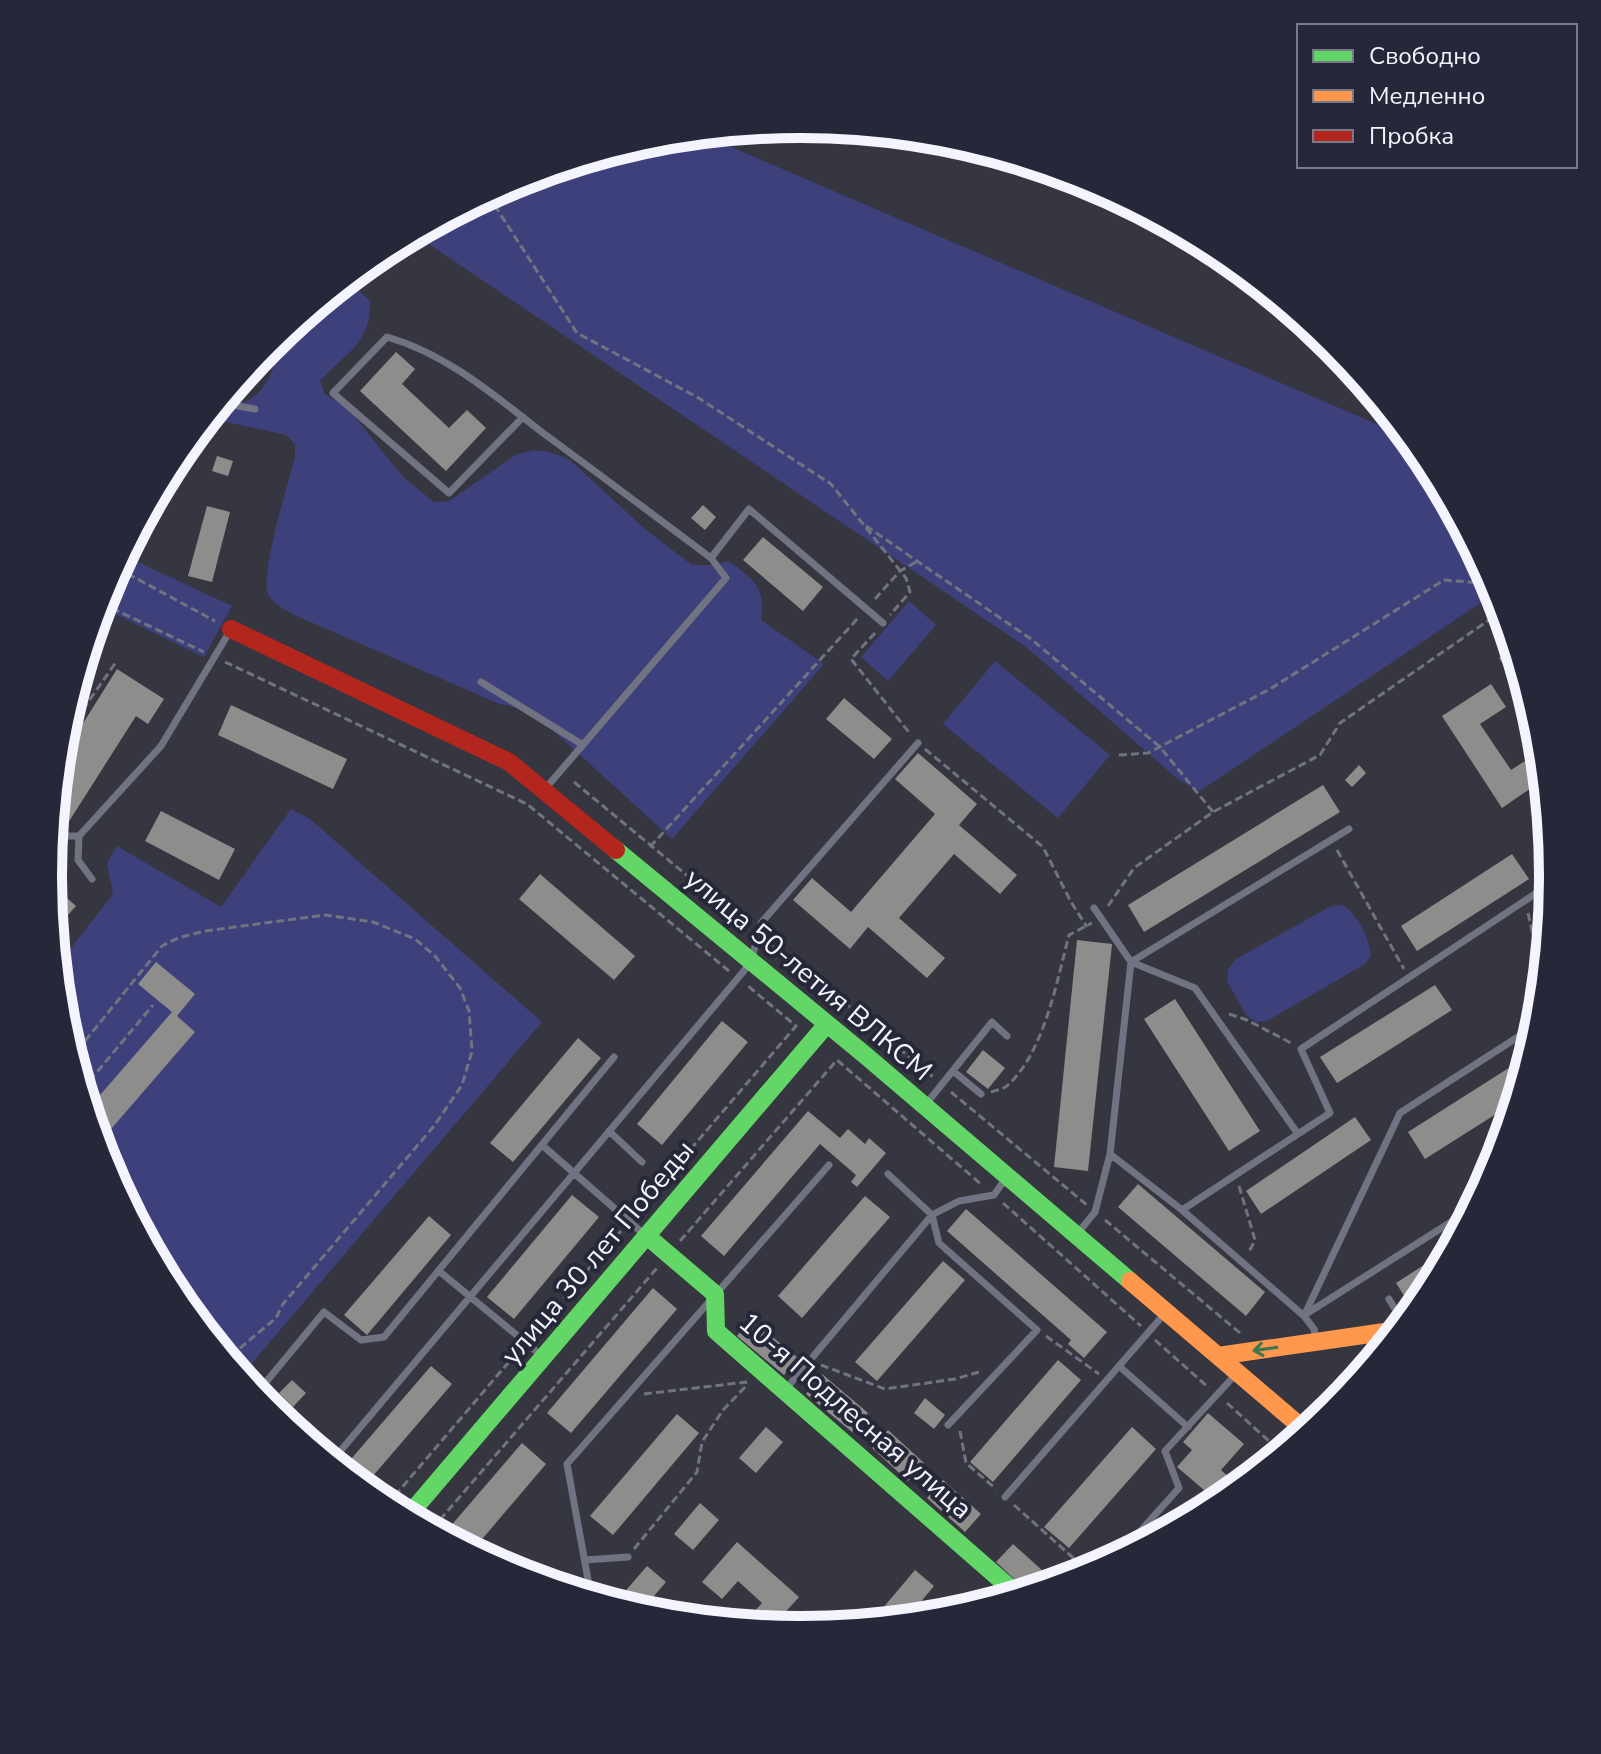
<svg xmlns="http://www.w3.org/2000/svg" width="1601" height="1754" viewBox="0 0 1601 1754" font-family="'Nunito Sans',sans-serif">
<rect width="100%" height="100%" fill="#35363f"/>
<!-- green -->
<path fill="#3e407c" d="M701,134L1409,438L1426,459L1497,592L1200,791L1179,780L1026,647L414,234L513,182L654,139Z
M345,282L355,287L370,301C371,344 346,352 320,381L325,394L348,408L403,477L434,502L449,501L517,454L535,450L550,452L570,460L645,529L692,565H715L728,561C755,580 765,586 761,620L824,664L672,839L533,712L497,703L292,614C283,608 273,604 268,594C260,573 288,483 295,458V444L286,435L209,418C216,410 228,409 238,405C269,394 277,365 279,336Z
M123,555L232,606L204,657L100,607L105,589Z
M909,601L936,625L888,681L861,657Z
M995,661L1110,755L1058,818L943,724Z
M291,809L310,819L542,1022L241,1376L175,1295L105,1165L62,1023L57,966L113,894L107,863L117,846L221,907Z
M1342,905C1358,914 1369,938 1371,956L1365,964L1267,1021L1256,1022L1246,1015L1227,981L1228,969L1236,959L1331,906Z"/>
<!-- building -->
<path fill="#8f8c8c" d="M396,352L415,369L402,384L449,428L467,410L486,428L446,471L360,391Z
M217,456L233,461L228,476L212,471Z
M703,505L716,517L705,530L691,518Z
M207,506L230,512L212,582L188,576Z
M763,537L823,587L803,611L743,560Z
M1514,648L1525,686L1519,689L1499,658Z
M117,669L164,699L148,724L136,716L68,823L54,814L60,760Z
M1491,684L1506,707L1480,724L1511,770L1536,754L1542,763L1543,780L1502,808L1442,716Z
M844,698L892,739L874,759L826,719Z
M231,705L347,759L333,789L218,735Z
M918,753L977,804L959,825L1017,875L1000,894L954,854L899,918L945,958L927,978L868,927L850,949L793,900L812,878L851,912L935,814L895,779Z
M1359,765L1366,773L1352,787L1345,780Z
M1323,785L1340,812L1144,932L1128,905Z
M161,811L235,849L219,880L145,841Z
M1512,854L1529,879L1417,951L1401,926Z
M540,874L635,956L614,980L519,899Z
M49,882L76,906L53,932L50,898Z
M1077,940L1112,944L1088,1171L1054,1167Z
M156,962L195,994L177,1016L195,1032L105,1136L94,1126L88,1109L172,1012L138,984Z
M1435,985L1452,1010L1337,1083L1320,1057Z
M1175,999L1260,1131L1229,1151L1144,1019Z
M722,1021L748,1042L662,1145L637,1124Z
M578,1038L601,1058L513,1162L490,1143Z
M983,1050L1005,1068L988,1089L966,1072Z
M1529,1055L1515,1102L1425,1159L1408,1132Z
M808,1111L840,1138L848,1129L865,1144L869,1138L886,1153L857,1187L851,1182L856,1175L820,1144L724,1256L701,1236Z
M1355,1117L1371,1140L1261,1214L1246,1191Z
M1138,1184L1265,1292L1246,1316L1118,1207Z
M572,1195L599,1217L514,1319L487,1297Z
M865,1196L890,1217L802,1318L778,1296Z
M966,1209L1107,1332L1084,1358L1068,1344L1071,1340L947,1231Z
M429,1216L451,1235L367,1335L344,1315Z
M1452,1247L1426,1295L1412,1308L1396,1283Z
M943,1261L965,1280L877,1381L855,1362Z
M653,1288L677,1309L571,1433L547,1413Z
M751,1319L798,1358L784,1375L737,1336Z
M1058,1360L1081,1380L993,1482L970,1462Z
M431,1366L452,1384L366,1484L345,1466Z
M822,1374L868,1413L852,1432L806,1394Z
M292,1380L306,1393L293,1407L279,1393Z
M925,1398L945,1415L934,1429L914,1413Z
M1208,1413L1244,1444L1221,1470L1239,1486L1218,1503L1191,1517L1185,1512L1204,1490L1177,1467L1192,1450L1183,1442Z
M677,1414L699,1433L613,1535L590,1516Z
M766,1427L783,1442L756,1473L739,1458Z
M1132,1427L1156,1449L1069,1548L1044,1527Z
M888,1430L924,1463L908,1481L872,1448Z
M522,1443L546,1464L472,1551L443,1535Z
M943,1480L981,1514L965,1532L927,1498Z
M700,1503L719,1520L693,1550L674,1534Z
M737,1542L799,1597L772,1627L750,1625L746,1621L762,1603L738,1581L722,1599L702,1582Z
M1013,1544L1043,1571L1026,1590L996,1562Z
M647,1566L666,1582L641,1611L615,1603Z
M915,1570L934,1586L909,1616L911,1619L871,1622Z"/>
<g fill="none" stroke-linecap="round" stroke-linejoin="round">
<!-- path -->
<path stroke="#717380" stroke-width="3" stroke-dasharray="8 4" stroke-linecap="butt" d="M488,195L577,333L697,397L831,484L906,578L910,592L890,615
M866,526L1031,639L1160,747L1213,812
M117,568L215,621
M875,599L900,571L916,562
M101,603L204,652
M875,633L851,659L911,735
M225,662L527,804L729,971
M70,707L84,708L116,662
M925,749L1043,847L1071,902L1087,927
M1119,755L1148,753L1270,689L1444,580L1493,584
M574,782L747,925
M650,847L859,617
M1337,850L1404,969
M1108,906L1134,868L1213,812L1320,755L1340,723L1502,611
M1528,913L1543,979
M768,943L829,989L933,1077
M1229,1014L1247,1020L1291,1043
M85,1041L162,946L178,938L205,931L325,915L373,922L415,939L435,956L460,988L469,1011L472,1051L462,1085L434,1126L283,1304L276,1318L227,1359
M82,1090L153,1005
M951,1092L1087,1205
M991,1092C997,1090 1004,1089 1008,1085C1044,1052 1057,981 1069,935L1092,923
M96,1134L114,1149
M1239,1186L1255,1240L1248,1254
M1003,1203L1141,1326
M636,1213L796,1026L748,986
M1105,1220L1240,1333H1244
M680,1241L837,1060L982,1185
M532,1335L621,1231
M1046,1336L1099,1374
M1155,1340L1209,1388
M821,1365L885,1389L955,1379L979,1372
M644,1394L747,1382
M1227,1403L1281,1452
M960,1431L966,1463L996,1489
M1274,1446L1275,1456
M387,1505L519,1350
M1014,1505L1089,1572
M1175,1511L1186,1520
M432,1529L657,1268
M634,1549L697,1472L702,1442L723,1410L748,1384"/>
<!-- lane -->
<path stroke="#717383" stroke-width="7" d="M221,403L255,409
M523,417L449,493L333,393L387,337C447,354 495,396 543,433C599,474 655,516 711,558L749,509L883,623
M481,682L583,745
M545,789L726,578L711,558
M52,836H79
M92,879L78,860L79,836L161,746L230,631
M1094,908L1131,962L1195,988L1298,1134
M1131,962L1349,829
M70,1048L82,1052
M953,1071L981,1094
M926,1104L992,1022L1007,1036
M609,1131L642,1162
M542,1145L646,1236
M1110,1154L1182,1210L1304,1316L1314,1329L1316,1339
M888,1174L932,1215L939,1243L1037,1330L948,1425
M1182,1210L1330,1113L1301,1049L1553,882
M1077,1234L1095,1212L1110,1154L1131,962
M439,1271L542,1356
M1389,1299L1401,1319V1326
M1306,1314L1473,1208
M1304,1316L1400,1113L1538,1024
M1119,1366L1188,1427
M785,1390L932,1215L959,1201L994,1195L1006,1178
M256,1394L324,1312L361,1340L384,1337L614,1057
M332,1461L738,978L751,962L761,923L918,743
M1005,1497L1166,1312
M1118,1556L1179,1488L1165,1451L1236,1374
M585,1560L628,1557
M591,1596L567,1464L829,1165"/>
<!-- fast -->
<path stroke="#63d668" stroke-width="18" d="M616,850L865,1055L1130,1281
M647,1236L715,1294L716,1331L1017,1594
M408,1516L827,1024"/>
<!-- slow -->
<path stroke="#ff974d" stroke-width="18" d="M1130,1281L1306,1431
M1218,1356L1398,1330"/>
<!-- jam -->
<path stroke="#b3261e" stroke-width="18" d="M231,629L509,762L616,850"/>
</g>
<!-- one-way arrows -->
<defs><path id="oneway-shaft" d="M-6 0H5M1.5-3L5.5 0L1.5 3" fill="none" stroke-width="1.6" stroke-linecap="round" stroke-linejoin="round" transform="scale(2)"/></defs>
<use stroke="#41764f" href="#oneway-shaft" transform="translate(1265 1349) rotate(172)"/>
<g text-anchor="middle" stroke-width="8" stroke-linejoin="round" paint-order="stroke">
<!-- street labels -->
<g font-size="28" fill="#f3f4fe" stroke="#26283a">
<text transform="translate(809 974) rotate(40)" y="10">улица 50-летия ВЛКСМ</text>
<text transform="translate(597 1252) rotate(-50)" y="10">улица 30 лет Победы</text>
<text transform="translate(856 1415) rotate(41)" y="10">10-я Подлесная улица</text>
</g>
</g>
<!-- crop -->
<path d="M0 0H1601V1754H0ZM800 138H801A738 738 0 0 1 1539 876V878A738 738 0 0 1 801 1616H800A738 738 0 0 1 62 878V876A738 738 0 0 1 800 138Z" fill="#26283a" fill-rule="evenodd"/>
<path fill="none" stroke="#f3f4fe" stroke-width="10" d="M800 138H801A738 738 0 0 1 1539 876V878A738 738 0 0 1 801 1616H800A738 738 0 0 1 62 878V876A738 738 0 0 1 800 138Z"/>
<!-- legend -->
<rect x="1297" y="24" width="280" height="144" fill="#26283a" stroke="#787a88" stroke-width="2"/>
<rect x="1313" y="50" width="40" height="12" fill="#63d668" stroke="#787a88" stroke-width="2"/>
<text x="1369" y="64" font-size="24" fill="#f3f4fe">Свободно</text>
<rect x="1313" y="90" width="40" height="12" fill="#ff974d" stroke="#787a88" stroke-width="2"/>
<text x="1369" y="104" font-size="24" fill="#f3f4fe">Медленно</text>
<rect x="1313" y="130" width="40" height="12" fill="#b3261e" stroke="#787a88" stroke-width="2"/>
<text x="1369" y="144" font-size="24" fill="#f3f4fe">Пробка</text>
</svg>
